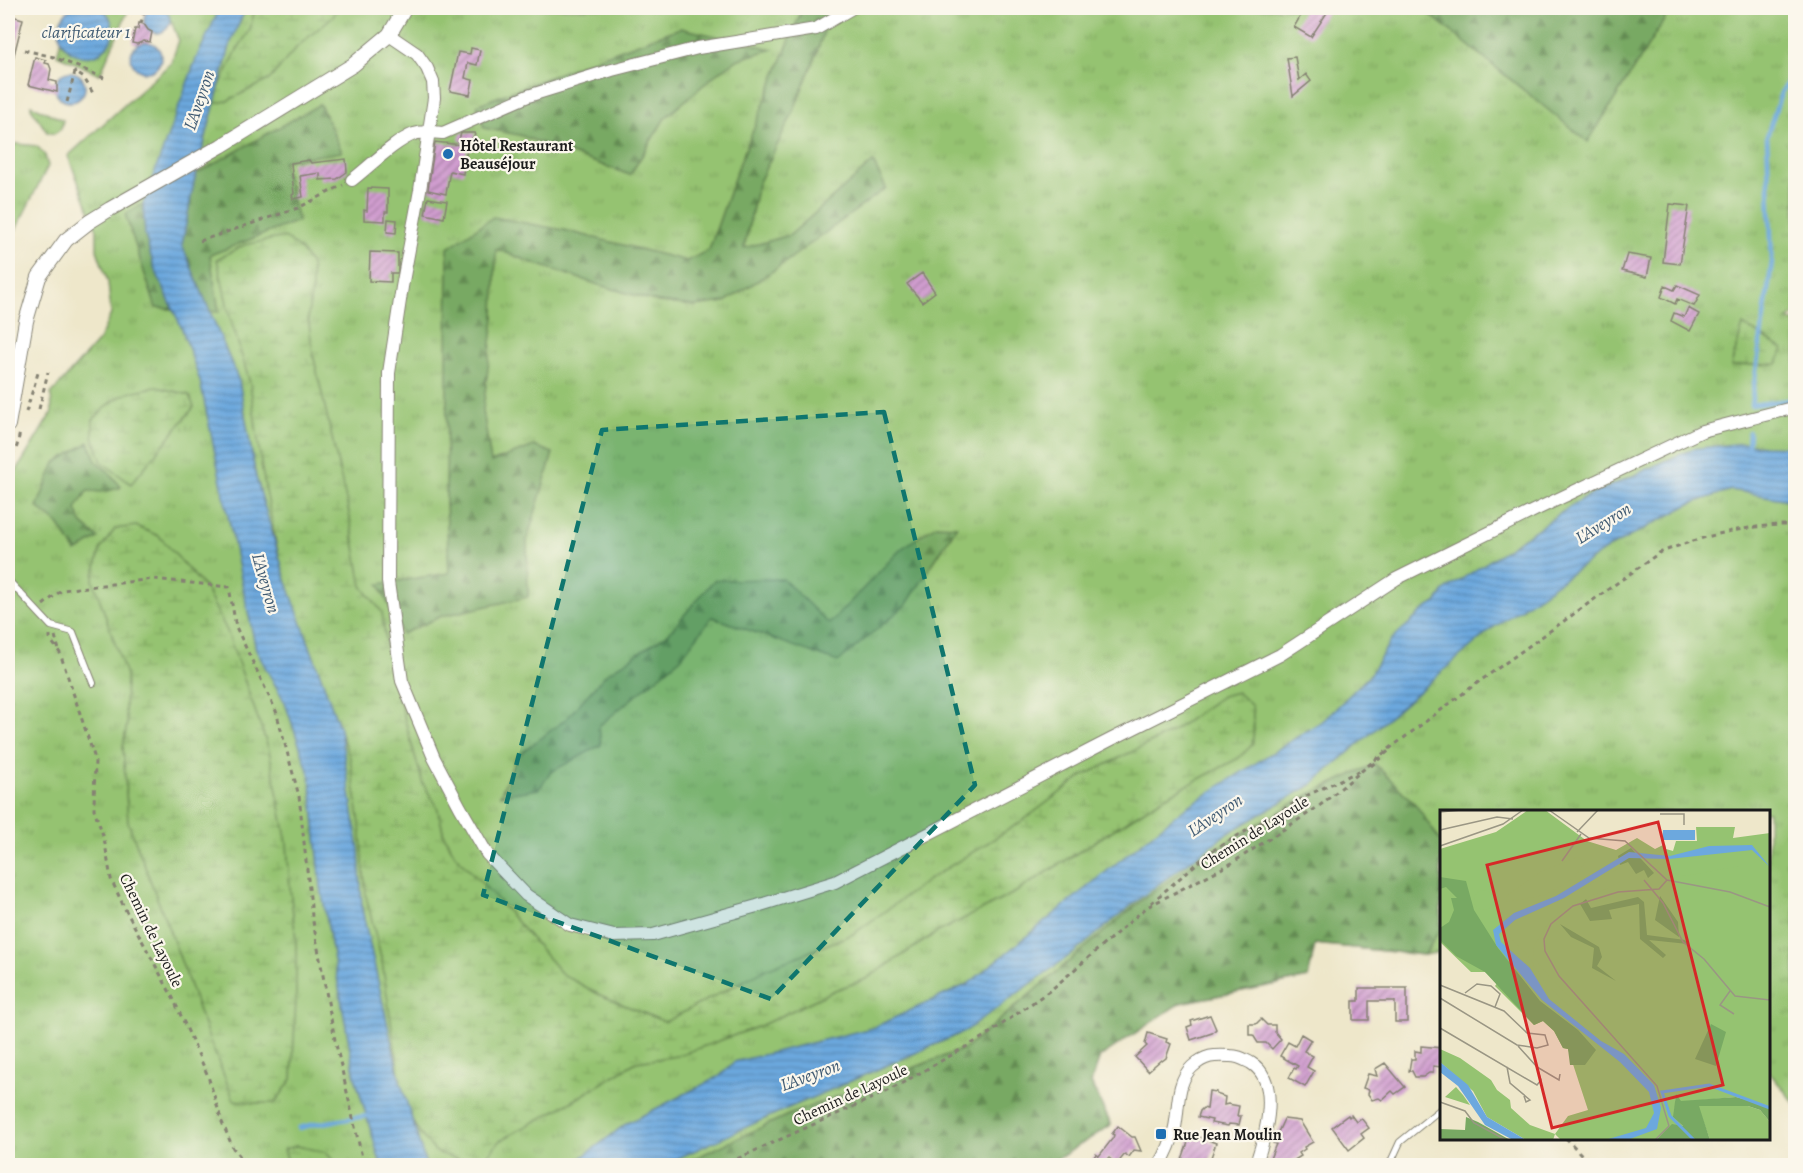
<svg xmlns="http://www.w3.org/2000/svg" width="1803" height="1173" viewBox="0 0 1803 1173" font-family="Alegreya,serif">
<defs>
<pattern id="grass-tufts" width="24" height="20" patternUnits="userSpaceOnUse" patternTransform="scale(1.5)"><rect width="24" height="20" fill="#95c371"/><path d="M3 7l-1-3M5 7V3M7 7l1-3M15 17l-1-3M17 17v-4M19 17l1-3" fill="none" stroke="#80a761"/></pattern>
<pattern id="forest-firs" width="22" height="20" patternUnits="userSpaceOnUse" patternTransform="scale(1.5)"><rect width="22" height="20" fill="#78a963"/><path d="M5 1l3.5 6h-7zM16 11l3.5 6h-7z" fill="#628951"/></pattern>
<pattern id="wetland-marsh" width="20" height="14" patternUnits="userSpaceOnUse" patternTransform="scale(1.5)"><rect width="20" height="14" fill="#95c371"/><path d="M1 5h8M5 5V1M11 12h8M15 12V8" fill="none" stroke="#80a761"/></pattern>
<pattern id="water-rules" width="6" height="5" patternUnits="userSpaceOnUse" patternTransform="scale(1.5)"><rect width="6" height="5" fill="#6ca8de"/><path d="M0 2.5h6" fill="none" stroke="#5888b3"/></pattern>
<pattern id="building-hatch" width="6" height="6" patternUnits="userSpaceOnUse" patternTransform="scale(1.5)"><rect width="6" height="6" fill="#d09dcf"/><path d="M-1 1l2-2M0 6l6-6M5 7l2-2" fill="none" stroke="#a87fa7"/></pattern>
</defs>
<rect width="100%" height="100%" fill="#fbf7ec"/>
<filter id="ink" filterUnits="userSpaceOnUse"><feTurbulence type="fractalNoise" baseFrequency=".0167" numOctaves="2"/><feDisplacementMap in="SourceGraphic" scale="12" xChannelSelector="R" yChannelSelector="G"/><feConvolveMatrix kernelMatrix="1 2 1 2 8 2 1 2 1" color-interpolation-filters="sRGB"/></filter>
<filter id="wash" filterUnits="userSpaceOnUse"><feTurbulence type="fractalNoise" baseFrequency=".008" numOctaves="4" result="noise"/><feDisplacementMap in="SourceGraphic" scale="24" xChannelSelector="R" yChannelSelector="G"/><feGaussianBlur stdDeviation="1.35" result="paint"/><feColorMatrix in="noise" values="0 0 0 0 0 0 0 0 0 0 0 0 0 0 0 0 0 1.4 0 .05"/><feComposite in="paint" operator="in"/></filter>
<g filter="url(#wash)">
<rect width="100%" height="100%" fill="#eee7ca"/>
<!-- grass -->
<path fill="url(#grass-tufts)" stroke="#587046" stroke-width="1.5" d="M101,8H125L127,13L100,74L57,55L61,39L64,46L71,52L106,11Z
M160,8H1795L1796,314L1787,320L1796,321L1795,1104L1769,1072L1768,812H1442L1441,952L1424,955L1315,944L1308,978L1180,1003L1099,1057L1091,1083L1111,1125L1048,1165H8V485L52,412L51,394L99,340L111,314L108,282L97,250V230L68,156L171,63L179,40C174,30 170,13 160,8Z
M31,105L63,120L61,129L54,134L47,132L31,108Z
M8,143L37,146L45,155L48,166L8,245Z"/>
<!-- forest -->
<path fill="url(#forest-firs)" stroke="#4a6240" stroke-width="1.5" d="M820,8H832L817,52L792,115L758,184L744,248L790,235L873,162L886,188L776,269L725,302L695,306L658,302L599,285L536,264L496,249L494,318L483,410L491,462L534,446L553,453L527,540L528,597L442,616L402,634L379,584L449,573L446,503L448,248L493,217L563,230L687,261L709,250L737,170L801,12Z
M1422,8H1650L1666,17L1588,142Z
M680,28L773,49L739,59L715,75L665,118L630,175L519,135L484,128L477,105L614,52Z
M320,104L342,152L283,161L298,221L210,255L219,312L156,308L125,214Z
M89,442L96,461L109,472L121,487L104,492L87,491L76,509L81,523L98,538L76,552L58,524L37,507L55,463Z
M936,525L957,526L907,604L838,662L712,617L681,658L599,726L601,745L551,772L539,789L500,795L516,757L566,719L606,674L668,634L714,580L783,579L829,624L901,549Z
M1375,764L1416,805L1441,842V928L1424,955L1315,944L1308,978L1180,1003L1100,1057L1091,1083L1111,1125L1048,1165H680L788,1115L966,1048L1143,899L1210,852L1308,795Z"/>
<!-- wetland -->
<path fill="url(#wetland-marsh)" stroke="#587046" stroke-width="1.5" d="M255,8H339L333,16L297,47L269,80L227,101L211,104L237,50L250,30Z
M284,237L301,250L311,265L312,287L308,316L313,354L349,513L362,586L382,612L388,660L423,784L437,806L444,835L455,855L496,898L562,974L600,995L665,1022L764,970L853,934L931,878L1021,822L1081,777L1170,733L1222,696L1237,692L1252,706L1254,729L1252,745L1239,758L1163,798L1016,892L936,933L866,979L835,990L760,1026L677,1056L636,1062L573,1101L499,1141L486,1158L472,1164L436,1152L420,1134L404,1107L382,962L366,896L360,825L350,758L325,691L298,638L276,543L262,470L250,383L230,317L217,259L244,245Z
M1743,325L1783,349L1777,364L1731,366Z
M157,387L189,395L194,407L131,484L102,462L93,437V420C115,396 125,391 157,387Z
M136,526L159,536L205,588L227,631L269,750L287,843L290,888L296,940V999L292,1079L275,1103H254L234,1100L209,1039L180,958L128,822L123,747L127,724L125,710L126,675L93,580L100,550L115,529Z
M297,1146L325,1152L338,1165H289L284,1149Z"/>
<!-- water -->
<path fill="url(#water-rules)" stroke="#44627d" stroke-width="1.5" d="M144 20a13 13 0 1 1 26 0a13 13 0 1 1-26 0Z
M71,8C88,8 108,3 112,24C113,30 113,37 110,42C88,79 35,37 71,8Z
M220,8H246L231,42L194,182L182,245L239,381L256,477L286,580L340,729L359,850L362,909L400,1080L426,1165H381L355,1077L321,888L310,776L285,703L256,650L200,381L182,329L154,267L145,235L143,204L196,59Z
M131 57a15 15 0 1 1 30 0a15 15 0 1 1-30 0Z
M55 87a15 15 0 1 1 30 0a15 15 0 1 1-30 0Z
M1743,443L1764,446L1795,447V501L1731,490L1690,504L1605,550L1490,630L1311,785L1227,834L1144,895L1076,951L964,1032L786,1109L663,1165H572L626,1124L720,1076L734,1062L872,1028L968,984L1182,810L1324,720L1369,676L1391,640L1425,609L1436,603L1444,591L1582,499L1692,449Z"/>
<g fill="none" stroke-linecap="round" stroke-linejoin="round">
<!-- stream -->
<path stroke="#6ca8de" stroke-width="4.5" d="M1796,69L1781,93L1767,136L1772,262L1751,405L1796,399
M1748,447L1749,432
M299,1128L315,1124L367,1116"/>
</g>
<g id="blocks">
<!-- building -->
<path fill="url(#building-hatch)" d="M1305,8H1330L1311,37L1294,27Z
M8,15L23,19L8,79Z
M139,23L144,24L148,30L152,32L150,42L144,41L137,44L132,43L135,29H138Z
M471,48L480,50L477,65L468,63L465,78L473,80L470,95L450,91L458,52L470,54Z
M35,57L46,60L45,63L49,64L51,69L49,80L57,82V92L28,85Z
M1295,57L1299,80L1306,74L1311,81L1293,96L1287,58Z
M461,133H475L472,150L467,149L463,174L450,171L446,194L428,190L435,142L462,145L463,141L459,140Z
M346,159L347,172L337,179L320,180V173L300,176L303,197L293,199L292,195L294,194L291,163L309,160L311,163Z
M368,188L388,189V212H385V221L364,220V210L367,211Z
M428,198L447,201L444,218L425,214Z
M1670,204L1689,206L1680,264L1663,262Z
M388,219L397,220L396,233L387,232Z
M370,252L398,253V273H391V282L369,281Z
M1627,254L1651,258L1647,277L1622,271Z
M922,273L935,292L922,302L907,284Z
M1677,285L1700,295L1694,306L1677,299L1675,304L1661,297L1665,286L1674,290Z
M1688,308L1699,314L1690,331L1671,321L1674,313L1684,317Z
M1359,988H1407V1022H1395V1001H1369V1020H1353V1001H1359Z
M1210,1015L1216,1029L1212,1033L1191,1040L1187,1027L1192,1025L1191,1021Z
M1261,1019L1267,1025H1275V1032L1281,1039L1272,1049L1266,1043H1258L1253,1035H1249V1024H1256Z
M1148,1033L1167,1039L1166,1042L1171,1044L1166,1058L1162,1061L1161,1060L1148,1071L1135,1057L1147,1046L1145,1044Z
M1301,1034L1311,1040L1304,1051L1313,1056L1307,1067L1314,1071L1305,1087L1289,1078L1294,1068L1296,1069L1298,1066L1280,1056L1288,1042L1295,1046Z
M1421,1046L1442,1048V1067L1433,1066V1073H1429L1423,1077H1415L1412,1071H1409L1411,1059H1415V1051L1421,1052Z
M1385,1063L1405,1087L1395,1094L1392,1091L1382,1100L1379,1098L1372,1100L1368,1094L1369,1090L1363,1088L1368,1074L1377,1076L1375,1069Z
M1209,1091L1216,1092V1094L1225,1097L1224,1105L1228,1104L1239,1106L1237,1116H1241L1239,1125L1229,1124L1228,1126L1211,1123L1212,1120L1198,1117L1200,1111L1203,1108L1207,1109Z
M1348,1115L1349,1117L1351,1115L1356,1122L1361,1118L1369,1128L1361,1134L1364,1138L1349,1150L1332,1127Z
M1284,1119L1300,1121L1313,1142L1304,1147L1305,1149L1299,1153L1301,1156L1285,1166H1267L1276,1144L1273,1143Z
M1118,1126L1132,1137H1135L1141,1151L1134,1150L1129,1157L1125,1154L1117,1164L1109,1158L1105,1163L1109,1166H1088L1096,1154L1099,1156L1113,1138L1114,1135L1112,1134Z
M1191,1134L1216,1143L1208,1166H1190L1181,1162Z"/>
</g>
</g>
<g filter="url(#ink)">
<use href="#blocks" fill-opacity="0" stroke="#858273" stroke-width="1.5"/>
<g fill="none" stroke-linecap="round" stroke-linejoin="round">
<defs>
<path id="service" d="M8,580L51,626L73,632L93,683
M1389,1166L1400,1142L1442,1108"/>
<path id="minor" d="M389,35L417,54L427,68L433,82L434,98L420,190L402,287L389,373L388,582L402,681L434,758L460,807L487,854L526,895L570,925L614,936L653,935L757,906L835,882L1112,739L1280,655L1396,579L1535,510L1702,431L1796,407
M352,180C369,167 395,141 414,134C424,131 433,132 443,133L528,96L612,70L698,48L816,29L852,8
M1159,1166C1167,1153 1172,1141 1175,1127C1179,1108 1176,1082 1192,1067C1205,1055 1214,1055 1230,1056C1239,1056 1243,1059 1251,1063C1282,1082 1265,1138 1255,1166"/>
<path id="tertiary" d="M8,425L26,321L39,277L66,240L89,222L110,209L221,146L353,65L389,35L405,8"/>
</defs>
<!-- service casing -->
<use href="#service" stroke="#858273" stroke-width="8"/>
<!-- minor casing -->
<use href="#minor" stroke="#858273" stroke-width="14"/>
<!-- tertiary casing -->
<use href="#tertiary" stroke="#858273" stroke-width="16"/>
<!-- path -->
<path stroke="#858273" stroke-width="3" stroke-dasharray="4.5 4.5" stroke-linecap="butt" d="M134,10L144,12L141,23
M24,50L54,57L104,78
M67,102L75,72L84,78L94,95
M200,241L298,208L343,185
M39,409L48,372
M26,412L38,373
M8,464L17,446L20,432
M43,605L62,590L153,579L229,587L236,627L276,711L299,796L312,916L335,1040L364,1166
M50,635V639L60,653L95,759L94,809L104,838L111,879L124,907L173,998L208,1076L222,1122L233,1148L248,1166
M55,636L59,650
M1371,766L1391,749
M1151,903L1210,852L1308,795L1359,771
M1566,1138L1592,1166
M721,1166L888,1091L987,1035L1052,989L1147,907L1232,863L1318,807L1381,755L1473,686L1659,553C1703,536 1748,524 1796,525"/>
<!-- service -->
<use href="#service" stroke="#fff" stroke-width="6"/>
<!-- minor -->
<use href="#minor" stroke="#fff" stroke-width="12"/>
<!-- tertiary -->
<use href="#tertiary" stroke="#fff" stroke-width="14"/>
</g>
</g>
<!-- marked area -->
<path fill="#0f766e" fill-opacity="0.2" stroke="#0f766e" stroke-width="4.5" stroke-dasharray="12 8" stroke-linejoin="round" d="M884,412L975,785L771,999L483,895L602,430Z"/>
<!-- markers -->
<g fill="#1f6fb2" stroke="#fbf7ec" stroke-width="2">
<circle cx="448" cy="154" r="6"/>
<rect x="1155" y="1128" width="12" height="12" rx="3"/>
</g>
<g text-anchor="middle" stroke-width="4.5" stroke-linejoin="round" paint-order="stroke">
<!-- poi labels -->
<g font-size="16" font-weight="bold" fill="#1c1c1c" stroke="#fbf7ec" text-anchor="start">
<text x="460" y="151">Hôtel Restaurant<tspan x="460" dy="18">Beauséjour</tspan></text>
<text x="1173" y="1140">Rue Jean Moulin</text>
</g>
<!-- street labels -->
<g font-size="16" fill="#1c1c1c" stroke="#fbf7ec">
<text transform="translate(1254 832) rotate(-32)" y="6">Chemin de Layoule</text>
<text transform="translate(152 930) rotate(64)" y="6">Chemin de Layoule</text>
<text transform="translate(850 1094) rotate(-25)" y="6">Chemin de Layoule</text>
</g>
<!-- water labels -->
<g font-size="18" font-style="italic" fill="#405b73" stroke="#fbf7ec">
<text x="86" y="38">clarificateur 1</text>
<text transform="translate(199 100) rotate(-71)" y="6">L'Aveyron</text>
<text transform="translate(1603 523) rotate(-32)" y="6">L'Aveyron</text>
<text transform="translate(266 583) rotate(74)" y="6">L'Aveyron</text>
<text transform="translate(1215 815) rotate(-34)" y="6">L'Aveyron</text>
<text transform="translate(810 1075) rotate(-20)" y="6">L'Aveyron</text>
</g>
</g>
<!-- overview -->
<g transform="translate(1440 810)">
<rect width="330" height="330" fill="#eee7ca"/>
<path d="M88,0H105L147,31L176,40L197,28L215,39L225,34L226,39L233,41L236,31H257L256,17H295L293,28L330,23V296L296,287L241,292L236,286L234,307L243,316L232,315L216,330H121L115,324L113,330H86L47,307L33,281L0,252V239L20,248L51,270L57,280L70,290L71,298L90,315L115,324L128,306L148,300L128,239L123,238L114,221L103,211L94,215L55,176L58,172L45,162H31L0,132V39L56,22ZM258,296H308L320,300L330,312V330H270Z" fill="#95c371"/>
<path d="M191,38L214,63L208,68L204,60L196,64L188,52L180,55L178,46ZM0,67L26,71L34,100L58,138L100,191L138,220L156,240L145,255H130L128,239L123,238L114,221L103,211L94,215L45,162L16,146L0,130V118L9,112L14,100L11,88H17L6,77L0,79ZM220,86L238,112L239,127L215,110ZM198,87L204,92L207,125L245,130L248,134L209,130L226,145L223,148L200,129L199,94L169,100L172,109L150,111L140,94L146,89L151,98ZM120,114L159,137L162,147L157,156L176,171L152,158L154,138L131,127ZM271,214L286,222L276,256L255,249ZM236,284L241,291L296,287L330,296V312L320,300L308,296H259L270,330H216L232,314L243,316L233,307ZM26,307L38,312L70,330H0V319L25,320Z" fill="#78a963"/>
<path d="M309,40L325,56H299L245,66L228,61L210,47L238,49ZM137,47L146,51L134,68L105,85L67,92L66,86L102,61ZM188,53L193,62L190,67L119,102L110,110L94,136L93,147L113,171L161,216L160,221L155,222L106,174L86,143L65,123L66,118L71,111L120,91ZM34 90a10 10 0 1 1 20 0a10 10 0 1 1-20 0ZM16,277L23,285L30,295L5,287Z" fill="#95c371"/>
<path d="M223,20H255V30H222ZM312,35L330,57L312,40L229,49L189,48L124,88L75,110L59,124L61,132L90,158L109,189L161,231L184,244L214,275L221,298L217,319L187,330H165L206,318L214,303L209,282L180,252L102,190L56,135L53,120L74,103L116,86L189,42L230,46L269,36ZM0,252L28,275L47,307L86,330H73L45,315L18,276L0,262Z" fill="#6ca8de"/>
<path fill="none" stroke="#6ca8de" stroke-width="3" d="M254,330L230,306L222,282L269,275L330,298"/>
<path fill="none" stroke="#9a9684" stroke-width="1.5" d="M109,0L149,28L185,31L227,70L290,82L330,97M161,0H245M0,2L21,0M220,4H244V15M0,20L57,7L73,9M137,22L158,0M0,36L63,14L83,0M122,51L141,24M204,70L223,93L243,132L264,149L295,186L330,190M0,175L64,201L87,223L105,225L108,235L97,238L77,235L0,188M290,181L280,195L294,204M25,183L37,174L51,176L60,184L55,197M0,218L97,275L101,270L97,257L78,236M67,257L70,273L90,290L86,292L84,286M97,257L119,270L120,264M0,292L25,301L34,313L66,330M215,330L229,316L217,276L119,166L105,141L104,129L111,114L133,96L178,82L219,79L227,70"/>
<path fill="#d62828" fill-opacity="0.15" stroke="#d62828" stroke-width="3" d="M218,12L283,275L112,318L47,55Z"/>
<rect width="330" height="330" fill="none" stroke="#1c1c1c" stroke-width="3"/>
</g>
<!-- margin -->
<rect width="1803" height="1173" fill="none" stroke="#fbf7ec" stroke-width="30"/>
</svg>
